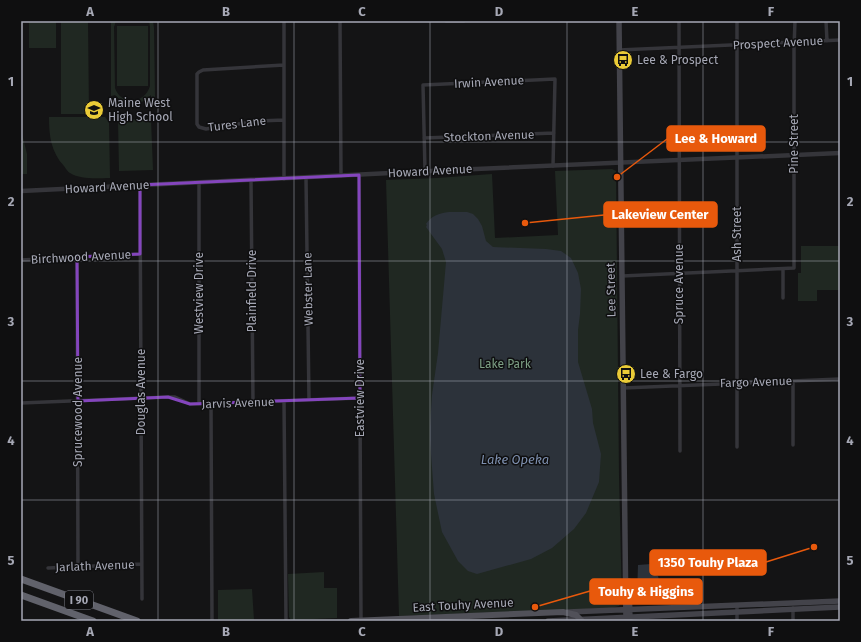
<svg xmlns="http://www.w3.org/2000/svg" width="861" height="642" viewBox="0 0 861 642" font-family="'Fira Sans',sans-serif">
<rect width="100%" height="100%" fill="#141415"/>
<!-- green -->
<path fill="#202822" d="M29,21H56V48H29Z
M61,21H88L89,114H61Z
M111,21H116L114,27L115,88C121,106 145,104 150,86V27L149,21H153L154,28L155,97H151V95C140,107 126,107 115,95L111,96Z
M117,26H148V86H117Z
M49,117H105L109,122L110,178C98,178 81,180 70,173C68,172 66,169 64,166C51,152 49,136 49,117Z
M151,119L153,170L119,171L118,120Z
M21,130L27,154V174H21Z
M612,169L616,171L619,475L622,602L619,606L612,608L399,616L386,180L437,178L492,174L495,238L558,235L555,171Z
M801,246H840V290H817V301H798V273H801Z
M324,572V588H337V618L291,620L289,617L288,574Z
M252,589L254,620L218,621V590Z"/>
<!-- water -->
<path fill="#2c323a" d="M449,212H467L473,214L478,219L482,226L486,241L493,247L546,249L561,251L571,258L578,273L581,289L580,314L578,330V362L592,409L593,423L601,454L599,482L586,513L574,529L552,548L531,559L477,574L468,571L458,561L442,532L434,494L430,441V426L432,395L438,353L446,262L442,249L426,227L427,225L426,224C431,216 439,213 449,212Z
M651,564L653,574L658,576L659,580L662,581L664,585L668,586L669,590H674L673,597L644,599L638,597L637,595L638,565Z"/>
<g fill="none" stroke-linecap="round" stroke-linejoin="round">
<!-- minor -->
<path stroke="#35353a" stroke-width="3.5" d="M284,21V179
M340,21L341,176
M446,21H464
M679,21L680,451
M737,21V447
M826,21L827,41
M619,50L840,40
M284,120L258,121L206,129L199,127L197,124V74L199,72L203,70L284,65
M424,138L554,133
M425,171L423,85L555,79L553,166
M359,175L361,621
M306,178L309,400
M251,180L253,402
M199,183V404
M140,185L142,599
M77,257L78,567
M21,260L140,254
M783,269V298
M622,276L794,268V48L795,21
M623,388L840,379
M284,401L286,621
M21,403L168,397H175L190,404L360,398
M211,404L212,621
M793,445V381
M48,568L142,564
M737,605V621
M793,608V621"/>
<!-- tertiary -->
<path stroke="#35353a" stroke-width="4.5" d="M21,191L431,171L840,153"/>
<!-- secondary -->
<path stroke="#43434a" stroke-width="5.5" d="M619,21L626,621
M629,581L630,621
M568,612L840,601
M548,621L840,607"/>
<!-- primary -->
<path stroke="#515159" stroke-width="6" d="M351,621L563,612L576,615L582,621"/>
<!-- motorway -->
<path stroke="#61626b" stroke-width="7" d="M21,579L137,621
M21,595L93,621"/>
</g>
<!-- marked area -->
<path fill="none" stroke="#8445bd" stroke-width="3" stroke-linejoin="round" d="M359,175L360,398L190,404L168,397L78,401L77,257L140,254V185Z"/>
<!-- grid -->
<path fill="none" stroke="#a6a8b5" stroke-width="1" stroke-opacity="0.55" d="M158,21V621M294,21V621M430,21V621M567,21V621M703,21V621M21,142H840M21,261H840M21,381H840M21,500H840"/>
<!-- icons -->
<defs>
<symbol id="bus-disc" viewBox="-11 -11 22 22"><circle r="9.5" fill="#eacb37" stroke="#0f0f10"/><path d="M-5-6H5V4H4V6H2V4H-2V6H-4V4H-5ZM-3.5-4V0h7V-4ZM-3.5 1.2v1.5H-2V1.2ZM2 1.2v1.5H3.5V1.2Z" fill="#111"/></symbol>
<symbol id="school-disc" viewBox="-11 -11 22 22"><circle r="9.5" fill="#eacb37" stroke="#0f0f10"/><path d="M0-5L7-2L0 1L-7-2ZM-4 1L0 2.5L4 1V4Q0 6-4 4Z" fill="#111"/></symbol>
</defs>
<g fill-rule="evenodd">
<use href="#bus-disc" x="612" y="49" width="22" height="22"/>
<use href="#school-disc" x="83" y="99" width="22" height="22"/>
<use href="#bus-disc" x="615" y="363" width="22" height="22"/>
</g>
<g text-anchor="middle" stroke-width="3" stroke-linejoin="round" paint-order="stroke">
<!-- shield labels -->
<rect fill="#0f0f10" stroke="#797a84" stroke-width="1" x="65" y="591" width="28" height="18" rx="3"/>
<g font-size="11" font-weight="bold" fill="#a6a8b5">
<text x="79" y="604">I 90</text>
</g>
<!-- street labels -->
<g font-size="12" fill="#a6a8b5" stroke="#0f0f10">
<text transform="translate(778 43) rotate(-3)" y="4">Prospect Avenue</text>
<text transform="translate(489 82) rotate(-3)" y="4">Irwin Avenue</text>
<text transform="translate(237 124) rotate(-7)" y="4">Tures Lane</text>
<text transform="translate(489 136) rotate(-2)" y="4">Stockton Avenue</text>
<text transform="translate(794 144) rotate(-90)" y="4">Pine Street</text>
<text transform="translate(430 171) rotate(-3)" y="4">Howard Avenue</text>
<text transform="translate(107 187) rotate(-3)" y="4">Howard Avenue</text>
<text transform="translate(737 234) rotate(-90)" y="4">Ash Street</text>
<text transform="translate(81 257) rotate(-3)" y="4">Birchwood Avenue</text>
<text transform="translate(679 284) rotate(-90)" y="4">Spruce Avenue</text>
<text transform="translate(308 289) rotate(-91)" y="4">Webster Lane</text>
<text transform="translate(611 290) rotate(-91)" y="4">Lee Street</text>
<text transform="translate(252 291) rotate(-90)" y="4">Plainfield Drive</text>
<text transform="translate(199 293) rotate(-90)" y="4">Westview Drive</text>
<text transform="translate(756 382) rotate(-2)" y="4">Fargo Avenue</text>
<text transform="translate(141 392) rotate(-90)" y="4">Douglas Avenue</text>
<text transform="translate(360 398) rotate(-90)" y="4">Eastview Drive</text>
<text transform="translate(238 403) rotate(-2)" y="4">Jarvis Avenue</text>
<text transform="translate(78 412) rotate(-90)" y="4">Sprucewood Avenue</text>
<text transform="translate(95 566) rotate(-2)" y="4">Jarlath Avenue</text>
<text transform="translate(463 605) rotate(-3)" y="4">East Touhy Avenue</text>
</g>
<!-- poi labels -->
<g font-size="12" fill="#a6a8b5" stroke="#0f0f10" text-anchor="start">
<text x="637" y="64">Lee &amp; Prospect</text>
<text x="108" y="107">Maine West<tspan x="108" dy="14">High School</tspan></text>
<text x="640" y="378">Lee &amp; Fargo</text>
</g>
<!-- park labels -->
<g font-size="12" fill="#7d9f85" stroke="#0f0f10">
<text x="505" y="368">Lake Park</text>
</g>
<!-- water labels -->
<g font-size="13" font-style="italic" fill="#7e90af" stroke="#0f0f10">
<text x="515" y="464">Lake Opeka</text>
</g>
</g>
<!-- callouts -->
<path fill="none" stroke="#e8590c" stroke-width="1.5" d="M617 177L667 139M525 223L604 215M814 547L766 562M535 607L590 591"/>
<g fill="#e8590c" stroke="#0f0f10" stroke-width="1.5">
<circle cx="617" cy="177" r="4"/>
<circle cx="525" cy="223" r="4"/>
<circle cx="814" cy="547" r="4"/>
<circle cx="535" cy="607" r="4"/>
</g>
<g fill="#e8590c" stroke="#e8590c" stroke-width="1.5">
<rect x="667" y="126" width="98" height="25" rx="4"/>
<rect x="604" y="202" width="113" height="25" rx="4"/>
<rect x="650" y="550" width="116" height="25" rx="4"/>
<rect x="590" y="579" width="112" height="25" rx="4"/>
</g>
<g font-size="13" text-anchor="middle" font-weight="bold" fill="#fff">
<text x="716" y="143">Lee &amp; Howard</text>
<text x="660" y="219">Lakeview Center</text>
<text x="708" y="567">1350 Touhy Plaza</text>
<text x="646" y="596">Touhy &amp; Higgins</text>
</g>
<!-- border -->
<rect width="861" height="642" fill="none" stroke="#0f0f10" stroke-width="44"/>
<rect x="22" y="22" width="817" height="598" fill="none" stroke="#a6a8b5" stroke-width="1.5"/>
<g font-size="13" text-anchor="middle" font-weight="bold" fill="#a6a8b5">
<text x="90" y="16">A</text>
<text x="226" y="16">B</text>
<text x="362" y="16">C</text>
<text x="499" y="16">D</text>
<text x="635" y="16">E</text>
<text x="771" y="16">F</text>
<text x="11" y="86">1</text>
<text x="850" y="86">1</text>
<text x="11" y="206">2</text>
<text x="850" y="206">2</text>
<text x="11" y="326">3</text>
<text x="850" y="326">3</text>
<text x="11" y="445">4</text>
<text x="850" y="445">4</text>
<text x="11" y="565">5</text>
<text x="850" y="565">5</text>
<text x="90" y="636">A</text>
<text x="226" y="636">B</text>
<text x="362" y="636">C</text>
<text x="499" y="636">D</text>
<text x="635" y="636">E</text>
<text x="771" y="636">F</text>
</g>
</svg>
